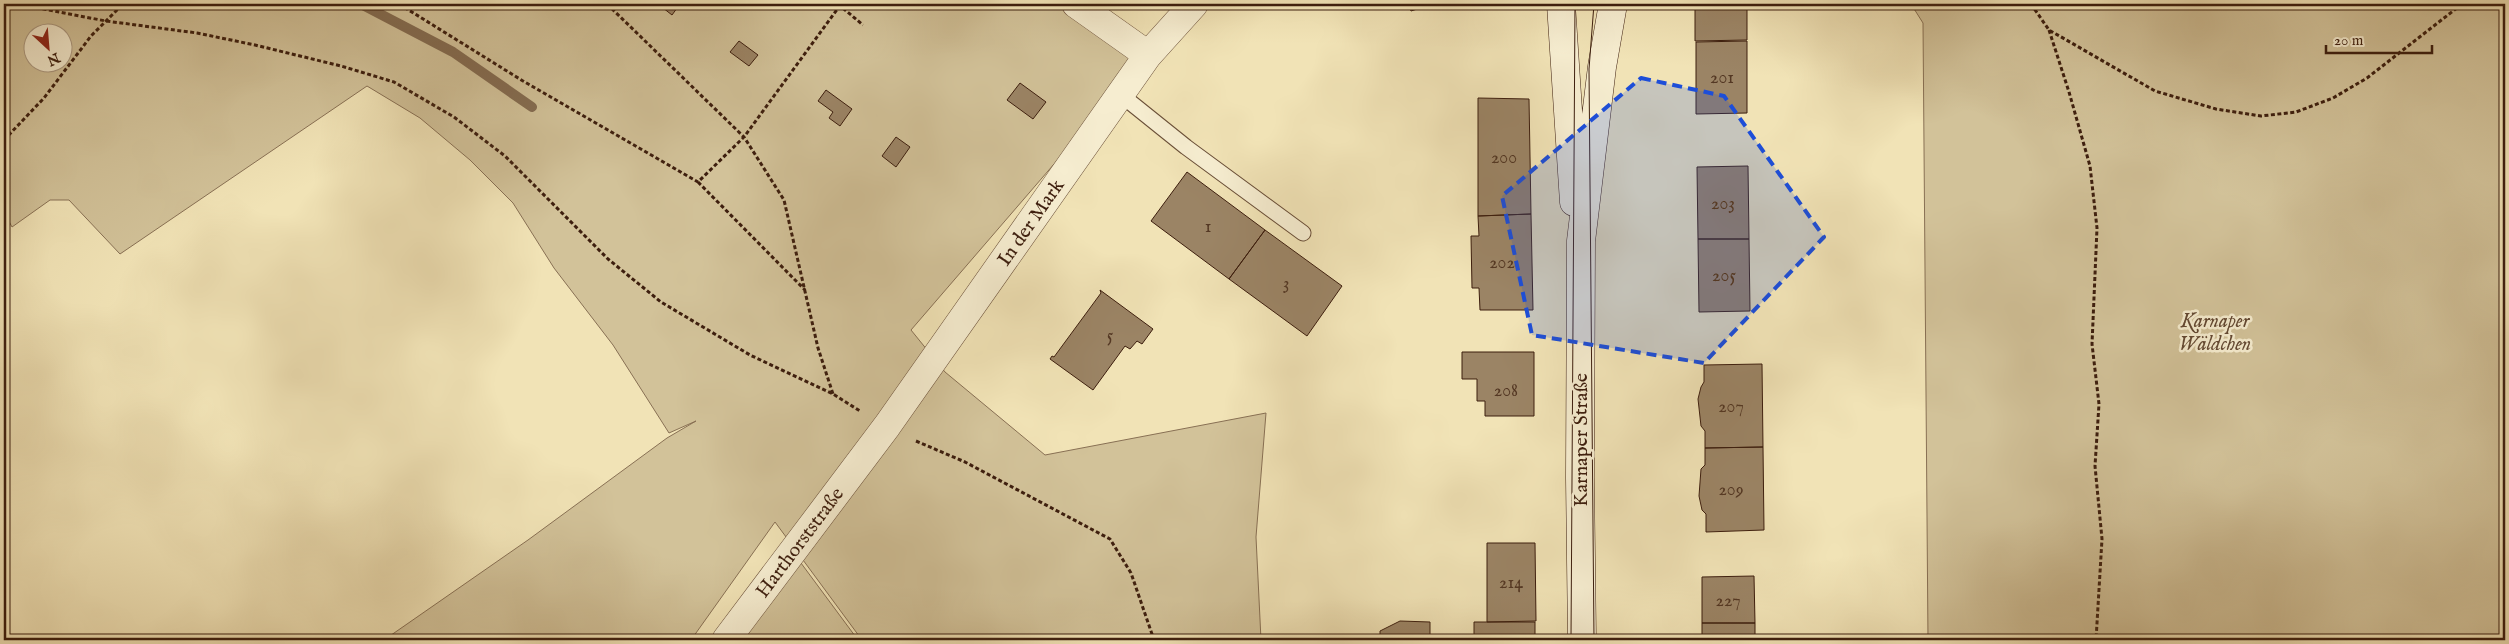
<svg xmlns="http://www.w3.org/2000/svg" width="2509" height="644" viewBox="0 0 2509 644" font-family="'IM FELL English',serif">
<rect width="100%" height="100%" fill="#f1e3b6"/>
<filter id="stains"><feTurbulence type="fractalNoise" baseFrequency=".004" numOctaves="4"/><feColorMatrix values="0 0 0 0 .2 0 0 0 0 .09 0 0 0 0 .02 0 0 0 .5 -.17"/></filter>
<radialGradient id="worn" r=".72"><stop offset=".6" stop-color="#630" stop-opacity="0"/><stop offset="1" stop-color="#630" stop-opacity=".3"/></radialGradient>
<!-- green -->
<path fill="#d2c299" stroke="#887054" fill-rule="evenodd" d="M4,4H1076L1148,55L911,330L945,372L1045,455L1266,413L1256,537L1261,640H862L775,522L691,640H384L528,540L667,438L696,421L669,433L613,345L554,268L513,203L470,160L420,118L367,86L120,254L69,200H50L12,227L4,212ZM32,32H62V62H32Z
M1911,4H2505V640H1928L1923,23Z
M798,559L858,640H743Z"/>
<g fill="none" stroke-linecap="round" stroke-linejoin="round">
<!-- stream -->
<path stroke="#846c51" stroke-width="10" d="M361,4L453,52L532,107"/>
</g>
<!-- building -->
<path fill="#9b8465" stroke="#3d1e0e" d="M658,4H680L672,15Z
M1408,4H1433L1411,11Z
M1695,4H1747V40L1695,41Z
M739,41L758,55L749,66L730,52Z
M1747,41V113L1696,114V42Z
M1020,83L1046,102L1033,119L1007,100Z
M826,90L852,109L840,126L829,118L833,112L818,101Z
M1478,98L1529,99L1531,214L1478,216Z
M896,137L910,147L896,167L882,156Z
M1748,166L1749,239H1698L1697,167Z
M1187,172L1265,230L1229,279L1151,221Z
M1531,214L1533,310H1480L1479,288H1472L1471,236H1479L1478,216Z
M1265,230L1342,286L1307,336L1229,279Z
M1698,239H1749L1750,311L1699,312Z
M1100,290L1153,329L1142,344L1137,341L1130,349L1125,346L1093,390L1050,359L1052,356L1054,357L1101,293Z
M1462,352H1534V416H1485V401H1477V379H1462Z
M1762,364L1763,447L1705,448V431L1701,426L1698,399L1701,387L1704,382V365Z
M1763,447L1764,530L1706,532V514L1702,510L1699,496L1701,469L1705,465V448Z
M1487,543H1535L1536,621L1487,622Z
M1754,576L1755,623H1702V577Z
M1400,621L1430,622V640H1380V631Z
M1474,622H1535V640H1474Z
M1702,623H1755V640H1702Z"/>
<g fill="none" stroke-linecap="round" stroke-linejoin="round">
<defs>
<path id="service" d="M1120,94L1186,147L1303,233"/>
<path id="minor" d="M1076,4L1148,55
M726,640L887,426L1148,55L1194,4"/>
<path id="secondary" d="M1561,4L1574,202
M1582,640L1580,478L1581,241L1602,67L1613,4"/>
</defs>
<!-- service casing -->
<use href="#service" stroke="#6a4f38" stroke-width="17"/>
<!-- minor casing -->
<use href="#minor" stroke="#6a4f38" stroke-width="29"/>
<!-- secondary casing -->
<use href="#secondary" stroke="#3d1e0e" stroke-width="29"/>
<!-- path -->
<path stroke="#3d1e0e" stroke-width="3" stroke-dasharray="4 2.5" stroke-linecap="butt" d="M17,4L106,21L197,33L255,45L341,66L394,82L454,117L505,156L608,259L661,302L750,355L833,394L860,411
M399,4L523,81L698,182L744,137L841,4
M607,4L744,137L784,200L818,348L833,394
M838,4L863,25
M2031,4L2049,30L2155,91L2216,109L2261,116L2296,112L2333,98L2367,78L2462,4
M2049,30L2069,92L2090,166L2097,228L2092,344L2099,404L2095,466L2102,539L2096,640
M4,140L44,98L91,36L123,4
M698,182L805,290
M916,441L965,462L1110,539L1131,573L1154,640"/>
<!-- service -->
<use href="#service" stroke="#f6edd0" stroke-width="15"/>
<!-- minor -->
<use href="#minor" stroke="#f6edd0" stroke-width="28"/>
<!-- secondary -->
<use href="#secondary" stroke="#f6edd0" stroke-width="28"/>
<!-- tram -->
<path stroke="#3d1e0e" stroke-width="1" d="M1571,640L1575,4
M1594,640L1589,69L1594,4"/>
</g>
<!-- marked area -->
<path fill="#1d4ed8" fill-opacity="0.2" stroke="#1d4ed8" stroke-width="4" stroke-dasharray="10 6" stroke-linejoin="round" d="M1641,78L1724,96L1824,237L1704,363L1532,335L1502,196Z"/>
<g text-anchor="middle" stroke-width="5" stroke-linejoin="round" paint-order="stroke">
<!-- number labels -->
<g font-size="18" fill="#543824">
<text x="1722" y="83">201</text>
<text x="1504" y="163">200</text>
<text x="1723" y="209">203</text>
<text x="1208" y="232">1</text>
<text x="1502" y="268">202</text>
<text x="1724" y="281">205</text>
<text x="1286" y="289">3</text>
<text x="1110" y="341">5</text>
<text x="1506" y="396">208</text>
<text x="1731" y="412">207</text>
<text x="1731" y="495">209</text>
<text x="1511" y="588">214</text>
<text x="1728" y="606">227</text>
</g>
<!-- street labels -->
<g font-size="20" fill="#3d1e0e" stroke="#f6edd0">
<text transform="translate(1030 222) rotate(-55)" y="7">In der Mark</text>
<text transform="translate(1580 440) rotate(-90)" y="7">Karnaper Straße</text>
<text transform="translate(799 542) rotate(-53)" y="7">Harthorststraße</text>
</g>
<!-- park labels -->
<g font-size="20" font-style="italic" fill="#624731" stroke="#f6edd0">
<text x="2215" y="327">Karnaper<tspan x="2215" dy="23">Wäldchen</tspan></text>
</g>
</g>
<!-- margin -->
<rect width="2509" height="644" fill="none" stroke="#f1e3b6" stroke-width="20"/>
<rect x="5" y="5" width="2499" height="634" fill="none" stroke="#3d1e0e" stroke-width="2.5"/>
<rect x="10" y="10" width="2489" height="624" fill="none" stroke="#3d1e0e"/>
<!-- north arrow -->
<g transform="translate(48 48) rotate(154)"><circle r="24" fill="#f6edd0" stroke="#ac9a82"/>
<path d="M0-4L9 19L0 12L-9 19Z" fill="#8f2418"/>
<text y="-8" font-size="14" font-weight="bold" text-anchor="middle" fill="#3d1e0e">N</text>
</g>
<!-- scale -->
<path d="M2326 45v8h106v-8" fill="none" stroke="#3d1e0e" stroke-width="2.5"/>
<text x="2334" y="45" font-size="15" fill="#3d1e0e" stroke="#f6edd0" stroke-width="4" paint-order="stroke">20 m</text>
<rect width="100%" height="100%" filter="url(#stains)"/>
<rect width="100%" height="100%" fill="url(#worn)"/>
</svg>
